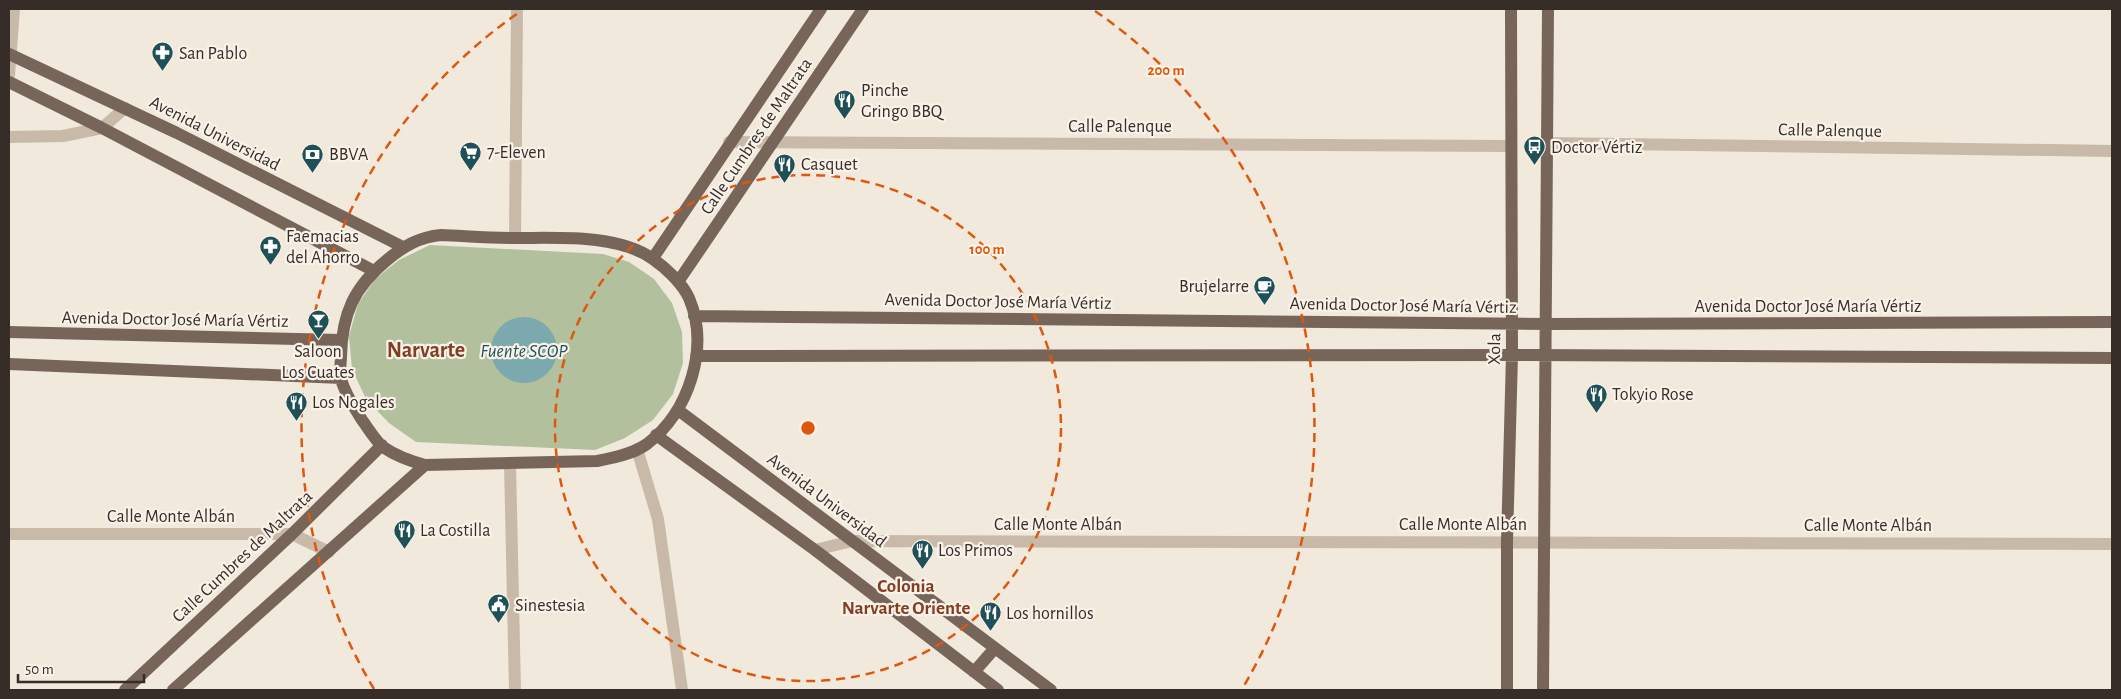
<svg xmlns="http://www.w3.org/2000/svg" width="2121" height="699" viewBox="0 0 2121 699" font-family="'Alegreya Sans',sans-serif">
<rect width="100%" height="100%" fill="#f1e9dc"/>
<!-- green -->
<path fill="#b2c09d" d="M430,245L603,254L629,262L654,279L672,303L682,332L683,363L673,394L653,420L625,438L595,450L416,442L389,423L366,399L352,369L349,336L358,304L375,279L399,260Z"/>
<!-- water -->
<path fill="#7ca9ae" d="M491 350a33 33 0 1 1 66 0a33 33 0 1 1-66 0Z"/>
<g fill="none" stroke-linecap="round" stroke-linejoin="round">
<!-- minor -->
<path stroke="#c9b9a8" stroke-width="12" d="M9,75L14,9
M9,137L63,136L102,128L125,108
M729,142L1510,146
M1547,143L2112,151
M515,238L517,9
M637,449L658,519L682,690
M510,464L515,690
M9,534H292L329,552
M815,550L852,541L2112,544"/>
<!-- major -->
<path stroke="#78655a" stroke-width="12" d="M9,54L177,133L403,247
M9,82L102,128L374,271
M441,235C466,236 491,238 517,238C558,238 618,234 653,259C666,268 682,283 689,298C710,348 689,412 647,444C633,454 614,458 597,461L425,465C410,461 396,456 383,447C375,440 368,428 362,420C354,407 345,394 341,379C339,372 341,363 341,356C342,314 354,287 387,260C404,246 419,237 441,235Z
M653,258L821,9
M678,282L863,9
M694,316L1546,324L2112,322
M9,332L341,340
M696,356L1529,355L2112,358
M9,364L341,378
M678,410L1051,690
M656,435L815,550L998,690
M974,672L995,648
M125,690L292,534L382,445
M173,690L425,465
M1507,690V541L1512,355L1511,9
M1543,690L1548,9"/>
</g>
<!-- distance rings -->
<g fill="none" stroke="#df570d" stroke-width="2.5" stroke-dasharray="9 6">
<circle cx="808" cy="428" r="253"/>
<path d="M374 689A506 506 0 0 1 521 11M1095 11A506 506 0 0 1 1242 689"/>
</g>
<!-- icons -->
<defs>
<symbol id="pharmacy-pin" viewBox="-11 -11 22 30"><path d="M0 17L-7.5 6A9.5 9.5 0 1 1 7.5 6Z" fill="#1f5057" stroke="#f9f2e9"/><path d="M-2-6h4v4h4v4h-4v4h-4v-4h-4v-4h4Z" fill="#fff"/></symbol>
<symbol id="restaurant-pin" viewBox="-11 -11 22 30"><path d="M0 17L-7.5 6A9.5 9.5 0 1 1 7.5 6Z" fill="#1f5057" stroke="#f9f2e9"/><path d="M-5-6h1v4h1v-4h1v4h1v-4h1v5L-1.5 .5V6h-2V.5L-5-1ZM5-6V6H3V1.5H1.5Q1.5-4 5-6Z" fill="#fff"/></symbol>
<symbol id="bus-pin" viewBox="-11 -11 22 30"><path d="M0 17L-7.5 6A9.5 9.5 0 1 1 7.5 6Z" fill="#1f5057" stroke="#f9f2e9"/><path d="M-5-6H5V4H4V6H2V4H-2V6H-4V4H-5ZM-3.5-4V0h7V-4ZM-3.5 1.2v1.5H-2V1.2ZM2 1.2v1.5H3.5V1.2Z" fill="#fff"/></symbol>
<symbol id="supermarket-pin" viewBox="-11 -11 22 30"><path d="M0 17L-7.5 6A9.5 9.5 0 1 1 7.5 6Z" fill="#1f5057" stroke="#f9f2e9"/><path d="M-6-5.5h2.5l.6 2H6L4.5 2H-2.5L-4.4-4H-6ZM-1.5 3.2a1.3 1.3 0 1 0 .1 0ZM3 3.2a1.3 1.3 0 1 0 .1 0Z" fill="#fff"/></symbol>
<symbol id="bank-pin" viewBox="-11 -11 22 30"><path d="M0 17L-7.5 6A9.5 9.5 0 1 1 7.5 6Z" fill="#1f5057" stroke="#f9f2e9"/><path d="M-6-4H6V4H-6ZM0-2.3a2.3 2.3 0 1 0 0 4.6a2.3 2.3 0 1 0 0-4.6Z" fill="#fff"/></symbol>
<symbol id="cafe-pin" viewBox="-11 -11 22 30"><path d="M0 17L-7.5 6A9.5 9.5 0 1 1 7.5 6Z" fill="#1f5057" stroke="#f9f2e9"/><path d="M-5.5-4.5H6V0H3Q3 3.5 0 3.5H-2.5Q-5.5 3.5-5.5 0ZM3-3.2v2h1.7v-2ZM-6 4.5H4V6H-6Z" fill="#fff"/></symbol>
<symbol id="bar-pin" viewBox="-11 -11 22 30"><path d="M0 17L-7.5 6A9.5 9.5 0 1 1 7.5 6Z" fill="#1f5057" stroke="#f9f2e9"/><path d="M-6-5H6L.8 .8V4.5H3.5V6h-7V4.5H-.8V.8Z" fill="#fff"/></symbol>
<symbol id="civic-pin" viewBox="-11 -11 22 30"><path d="M0 17L-7.5 6A9.5 9.5 0 1 1 7.5 6Z" fill="#1f5057" stroke="#f9f2e9"/><path d="M-.6-6.5H3V-4.5H.6V-3L4-1V1h2V6H-6V1h2V-1L-.6-3ZM-1.2 2.5V6h2.4V2.5Z" fill="#fff"/></symbol>
</defs>
<g fill-rule="evenodd">
<use href="#pharmacy-pin" x="150" y="40" width="25" height="34"/>
<use href="#restaurant-pin" x="832" y="88" width="25" height="34"/>
<use href="#bus-pin" x="1522" y="134" width="25" height="34"/>
<use href="#supermarket-pin" x="458" y="140" width="25" height="34"/>
<use href="#bank-pin" x="300" y="142" width="25" height="34"/>
<use href="#restaurant-pin" x="772" y="152" width="25" height="34"/>
<use href="#pharmacy-pin" x="258" y="234" width="25" height="34"/>
<use href="#cafe-pin" x="1252" y="274" width="25" height="34"/>
<use href="#bar-pin" x="306" y="308" width="25" height="34"/>
<use href="#restaurant-pin" x="1584" y="382" width="25" height="34"/>
<use href="#restaurant-pin" x="284" y="390" width="25" height="34"/>
<use href="#restaurant-pin" x="392" y="518" width="25" height="34"/>
<use href="#restaurant-pin" x="910" y="538" width="25" height="34"/>
<use href="#civic-pin" x="486" y="592" width="25" height="34"/>
<use href="#restaurant-pin" x="978" y="600" width="25" height="34"/>
</g>
<g text-anchor="middle" stroke-width="4.5" stroke-linejoin="round" paint-order="stroke">
<!-- poi labels -->
<g font-size="18" fill="#362d28" stroke="#f9f2e9" text-anchor="start">
<text x="179" y="59">San Pablo</text>
<text x="861" y="96">Pinche<tspan x="861" dy="21">Gringo BBQ</tspan></text>
<text x="1551" y="153">Doctor Vértiz</text>
<text x="487" y="158">7-Eleven</text>
<text x="329" y="160">BBVA</text>
<text x="801" y="170">Casquet</text>
<text x="286" y="242">Faemacias<tspan x="286" dy="21">del Ahorro</tspan></text>
<text x="1249" y="292" text-anchor="end">Brujelarre</text>
<text x="318" y="357" text-anchor="middle">Saloon<tspan x="318" dy="21">Los Cuates</tspan></text>
<text x="1612" y="400">Tokyio Rose</text>
<text x="312" y="408">Los Nogales</text>
<text x="420" y="536">La Costilla</text>
<text x="938" y="556">Los Primos</text>
<text x="515" y="611">Sinestesia</text>
<text x="1006" y="619">Los hornillos</text>
</g>
<!-- street labels -->
<g font-size="18" fill="#362d28" stroke="#f9f2e9">
<text x="1120" y="132">Calle Palenque</text>
<text transform="translate(1830 130) rotate(1)" y="6">Calle Palenque</text>
<text transform="translate(215 133) rotate(27)" y="6">Avenida Universidad</text>
<text transform="translate(756 136) rotate(-56)" y="6">Calle Cumbres de Maltrata</text>
<text transform="translate(998 301) rotate(1)" y="6">Avenida Doctor José María Vértiz</text>
<text transform="translate(1403 305) rotate(1)" y="6">Avenida Doctor José María Vértiz</text>
<text x="1808" y="312">Avenida Doctor José María Vértiz</text>
<text transform="translate(175 319) rotate(1)" y="6">Avenida Doctor José María Vértiz</text>
<text transform="translate(1494 349) rotate(-89)" y="6">Xola</text>
<text transform="translate(827 500) rotate(37)" y="6">Avenida Universidad</text>
<text x="171" y="522">Calle Monte Albán</text>
<text x="1058" y="530">Calle Monte Albán</text>
<text x="1463" y="530">Calle Monte Albán</text>
<text x="1868" y="531">Calle Monte Albán</text>
<text transform="translate(242 556) rotate(-43)" y="6">Calle Cumbres de Maltrata</text>
</g>
<!-- water labels -->
<g font-size="19" font-style="italic" fill="#1f5057" stroke="#f9f2e9">
<text x="524" y="357">Fuente SCOP</text>
</g>
<!-- neighbourhood labels -->
<g font-size="19" font-weight="bold" fill="#833f23" stroke="#f9f2e9">
<text x="906" y="592">Colonia<tspan x="906" dy="22">Narvarte Oriente</tspan></text>
</g>
<!-- district labels -->
<g font-size="22" font-weight="bold" fill="#833f23" stroke="#f9f2e9">
<text x="426" y="357">Narvarte</text>
</g>
</g>
<circle cx="808" cy="428" r="8" fill="#df570d" stroke="#f9f2e9" stroke-width="2.5"/>
<g font-size="15" text-anchor="middle" font-weight="bold" fill="#df570d" stroke="#f9f2e9" stroke-width="4.5" stroke-linejoin="round" paint-order="stroke">
<text x="1166" y="75">200 m</text>
<text x="987" y="254">100 m</text>
</g>
<!-- border -->
<rect width="2121" height="699" fill="none" stroke="#362d28" stroke-width="20"/>
<!-- scale -->
<path d="M18 674v8h126v-8" fill="none" stroke="#362d28" stroke-width="2.5"/>
<text x="25" y="674" font-size="15" fill="#362d28" stroke="#f9f2e9" stroke-width="4" paint-order="stroke">50 m</text>
</svg>
